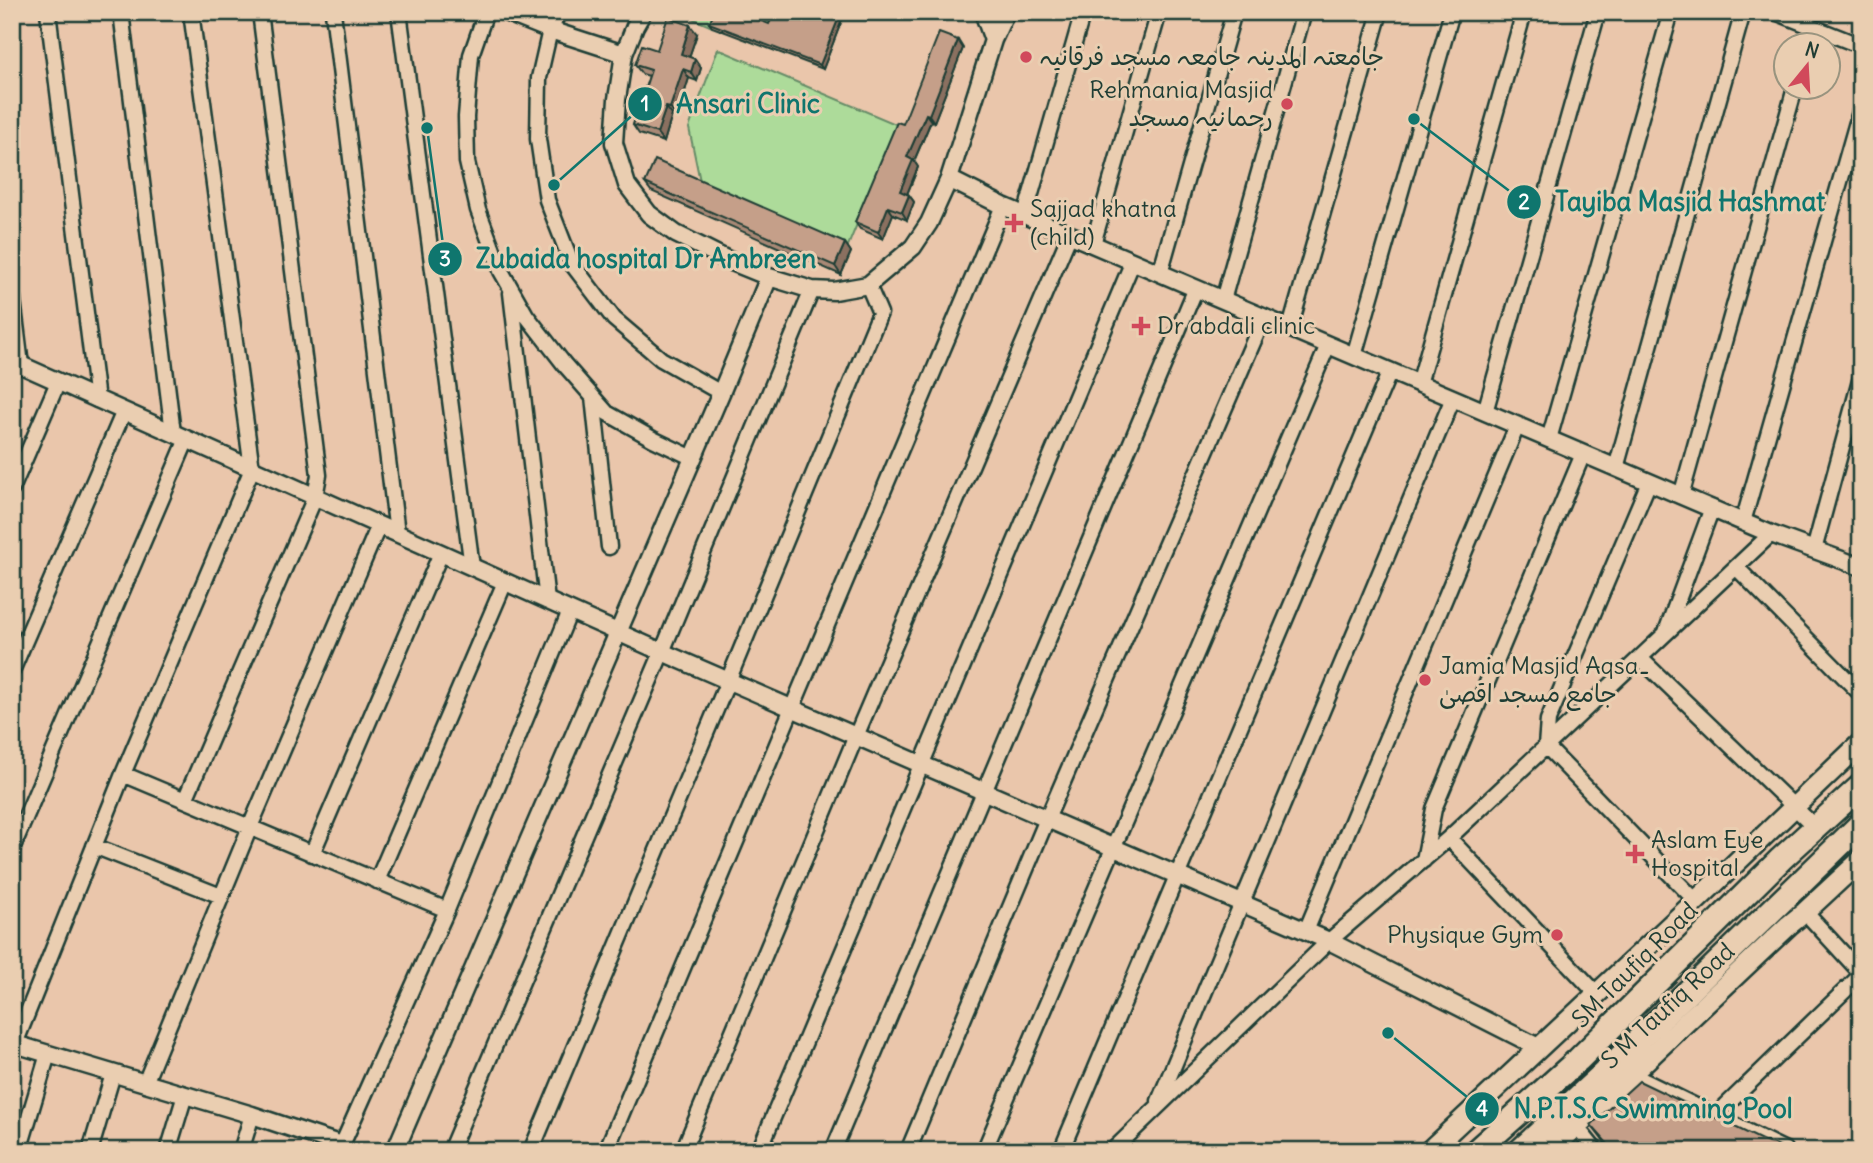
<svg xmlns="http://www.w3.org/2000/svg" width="1873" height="1163" viewBox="0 0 1873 1163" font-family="Delius,'Playpen Sans Arabic',sans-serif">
<rect width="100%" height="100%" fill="#eac6ab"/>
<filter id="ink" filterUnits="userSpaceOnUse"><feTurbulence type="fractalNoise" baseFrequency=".0143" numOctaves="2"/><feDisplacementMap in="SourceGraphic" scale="14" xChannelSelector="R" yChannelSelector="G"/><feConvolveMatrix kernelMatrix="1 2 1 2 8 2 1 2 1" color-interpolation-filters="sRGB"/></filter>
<g filter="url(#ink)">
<!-- green -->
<path fill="#addb9a" stroke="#668c67" stroke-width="2" d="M678,12H719L712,27Z
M732,12H775L772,29Z
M718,49L898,125L848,246L700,181L689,128Z"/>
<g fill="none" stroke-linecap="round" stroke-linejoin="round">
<defs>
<path id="minor" d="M48,12L97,400
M121,12L173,433
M333,12L397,533
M399,12L472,567
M486,12L471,55L466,117L467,162L478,210L501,271L526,315L564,364L607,413L653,439L693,458
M559,12L550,30L539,78L538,139L547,200L572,264L614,319L661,359L721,393
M1775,12L1861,46
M1806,46L1812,27
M1025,215L1083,12
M1093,244L1159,12
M1160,273L1234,12
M12,291L21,365
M511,293L547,601
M1223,300L1304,12
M1290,328L1380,12
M1354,356L1452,12
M1419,384L1524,12
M593,397L609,547
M1485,412L1598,12
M1549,439L1671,12
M1616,468L1743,12
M1649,482L1548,720L1546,746L1696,901
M12,489L58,382
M1681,496L1795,88
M1743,522L1861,108
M1814,550L1861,377
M1736,567L1861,694
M1666,632L1712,508
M1640,658L1815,827
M12,671L124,411
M123,774L447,910
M185,800L315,497L319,475L260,12
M1449,838L1597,994
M94,846L221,896
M12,849L187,439
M312,854L441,553
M1424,860L1434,809L1583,454
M377,881L505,582
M1805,912L1861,973
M1306,931L1517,426
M12,1045L15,1044L123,774L252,469L191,12
M145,1083L250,827L379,525
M1159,1101L1453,398
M1715,1116L1861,975
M1576,1126L1596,1151
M342,1145L447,910L570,611
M19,1151L48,1054
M90,1151L113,1074
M168,1151L185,1095
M241,1151L252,1115
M450,1151L662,652L812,290
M531,1151L728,681L880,313L868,285
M606,1151L1003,206
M683,1151L856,736L1070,234
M759,1151L1133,261
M833,1151L1196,288
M908,1151L1047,819L1264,317
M984,1151L1328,345
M1061,1151L1390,371
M1112,1151L1329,941L1449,838L1771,534"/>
<path id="tertiary" d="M505,12L550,30L624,54
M643,12L635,26L624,54L617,99L614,143L627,185L649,214L676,234L732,262L769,277L812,290L834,291L868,285L913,247L929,223L949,179L993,40L1006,12
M983,12L993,40
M949,179L1003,206L1771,534L1861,567
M12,361L662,652L1329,941L1540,1048
M15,1044L252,1115L342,1145L344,1151
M1630,1075L1785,1151
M395,1151L721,393L769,277"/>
<path id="secondary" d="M1429,1151L1696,901L1861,743
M1550,1151L1789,925L1805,912L1861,860"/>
<path id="trunk" d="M1476,1151L1578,1060L1781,859L1861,786
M1520,1151L1600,1077L1861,824"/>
</defs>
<!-- minor casing -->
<use href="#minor" stroke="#1f3d34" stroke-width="19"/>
<!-- tertiary casing -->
<use href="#tertiary" stroke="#1f3d34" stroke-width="21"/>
<!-- secondary casing -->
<use href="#secondary" stroke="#1f3d34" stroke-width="24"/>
<!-- trunk casing -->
<use href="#trunk" stroke="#1f3d34" stroke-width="28"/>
<!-- minor -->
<use href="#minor" stroke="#eaceb1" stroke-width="14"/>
<!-- tertiary -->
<use href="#tertiary" stroke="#eaceb1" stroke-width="16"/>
<!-- secondary -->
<use href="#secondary" stroke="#eaceb1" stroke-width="19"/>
<!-- trunk -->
<use href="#trunk" stroke="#eaceb1" stroke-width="23"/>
</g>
<!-- wall -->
<path fill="#a98976" stroke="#1f3d34" stroke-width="2" d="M775,12H845L823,69L712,27L709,23L769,24Z
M697,34L689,57L695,59L701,68L697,81L689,78L677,117L672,115L664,142L639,134L633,125L649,76L642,74L635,65L657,50Z
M963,48L934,122L931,121L914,161L918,167L907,194L909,195L914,202L907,220L893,214L883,239L860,229L855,222L903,124Z
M645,183L845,243L851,252L841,275L651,191Z
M1591,1125L1768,1143L1789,1151H1611Z"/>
<!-- shaded-wall -->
<path fill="#8a6f60" stroke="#1f3d34" stroke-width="2" d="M841,12H845L823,69L820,65Z
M690,25L697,34L687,63L681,54Z
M958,40L963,48L934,122L929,115Z
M695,59L701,68L697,81L691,72Z
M683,69L689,78L677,117L670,108Z
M666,107L672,115L664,142L657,133Z
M926,114L931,121L914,161L918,167L905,199L900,191L907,157Z
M909,195L914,202L907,220L902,212Z
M888,207L893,214L883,239L878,232Z
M845,243L851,252L841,275L835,266Z"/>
<!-- building -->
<path fill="#c59f89" stroke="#1f3d34" stroke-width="2" d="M714,12H740L769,24L775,12H841L820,65L709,23Z
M668,17L690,25L681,54L695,59L691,72L683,69L670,108L666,107L657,133L633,125L651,70L635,65L642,45L657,50Z
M939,33L958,40L929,115L926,114L907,157L913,160L900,191L909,195L902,212L888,207L878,232L855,222L897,122L903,124Z
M655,160L845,243L835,266L645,183Z
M1639,1081L1768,1143L1775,1144L1789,1151H1614L1591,1125Z"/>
</g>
<!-- markers -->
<g fill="#d1495b" stroke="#eaceb1" stroke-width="2.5">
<circle cx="1026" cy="57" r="7"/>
<circle cx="1287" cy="104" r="7"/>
<path d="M1010.5 212.5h7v7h7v7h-7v7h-7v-7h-7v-7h7z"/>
<path d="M1137.5 315.5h7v7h7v7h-7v7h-7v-7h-7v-7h7z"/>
<circle cx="1425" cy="680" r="7"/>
<path d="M1631.5 843.5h7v7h7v7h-7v7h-7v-7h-7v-7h7z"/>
<circle cx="1557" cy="935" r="7"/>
</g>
<g text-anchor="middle" stroke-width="6" stroke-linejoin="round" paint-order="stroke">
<!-- poi labels -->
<g font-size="24" fill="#1f3d34" stroke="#eaceb1" text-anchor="start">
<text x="1040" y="65">جامعتہ المدینہ جامعہ مسجد فرقانیہ</text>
<text x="1273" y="98" text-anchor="end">Rehmania Masjid<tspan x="1273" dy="28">رحمانیہ مسجد</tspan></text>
<text x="1030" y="217">Sajjad khatna<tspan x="1030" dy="28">(child)</tspan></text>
<text x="1157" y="334">Dr abdali clinic</text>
<text x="1439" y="674">Jamia Masjid Aqsa۔<tspan x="1439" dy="28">جامع مسجد اقصیٰ</tspan></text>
<text x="1651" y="848">Aslam Eye<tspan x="1651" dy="28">Hospital</tspan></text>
<text x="1543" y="943" text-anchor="end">Physique Gym</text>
</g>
<!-- street labels -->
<g font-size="24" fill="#1f3d34" stroke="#eaceb1">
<text transform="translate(1635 965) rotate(-45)" y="8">SM Taufiq Road</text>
<text transform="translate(1668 1006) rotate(-43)" y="8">S M Taufiq Road</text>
</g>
</g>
<!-- callouts -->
<path fill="none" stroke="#0f766e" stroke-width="2.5" d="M554 185L645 104M1414 119L1524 202M427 128L445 259M1388 1033L1482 1109"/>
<g fill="#0f766e" stroke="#eaceb1" stroke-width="2.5">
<circle cx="554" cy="185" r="7"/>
<circle cx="1414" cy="119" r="7"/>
<circle cx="427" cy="128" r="7"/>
<circle cx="1388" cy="1033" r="7"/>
<circle cx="645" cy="104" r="18"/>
<circle cx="1524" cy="202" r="18"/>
<circle cx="445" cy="259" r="18"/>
<circle cx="1482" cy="1109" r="18"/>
</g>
<g font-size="21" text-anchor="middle" font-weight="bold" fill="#fff">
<text x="645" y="111">1</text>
<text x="1524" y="209">2</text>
<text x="445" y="266">3</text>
<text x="1482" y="1116">4</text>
</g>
<g font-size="26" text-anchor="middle" font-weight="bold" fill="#0f766e" stroke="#eaceb1" stroke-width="6" stroke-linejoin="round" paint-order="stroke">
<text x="748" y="113">Ansari Clinic</text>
<text x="1690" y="211">Tayiba Masjid Hashmat</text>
<text x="646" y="268">Zubaida hospital Dr Ambreen</text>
<text x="1653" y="1118">N.P.T.S.C Swimming Pool</text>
</g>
<!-- margin -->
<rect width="1873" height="1163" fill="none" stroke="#eaceb1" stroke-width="42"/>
<rect x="21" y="21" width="1831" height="1121" fill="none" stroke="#1f3d34" stroke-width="2.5" filter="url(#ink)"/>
<!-- north arrow -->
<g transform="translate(1807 66) rotate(18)"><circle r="33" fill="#eaceb1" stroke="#99947f" stroke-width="2"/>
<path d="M0-5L12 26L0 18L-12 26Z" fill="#d1495b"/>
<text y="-10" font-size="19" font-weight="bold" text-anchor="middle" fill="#1f3d34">N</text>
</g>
</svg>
